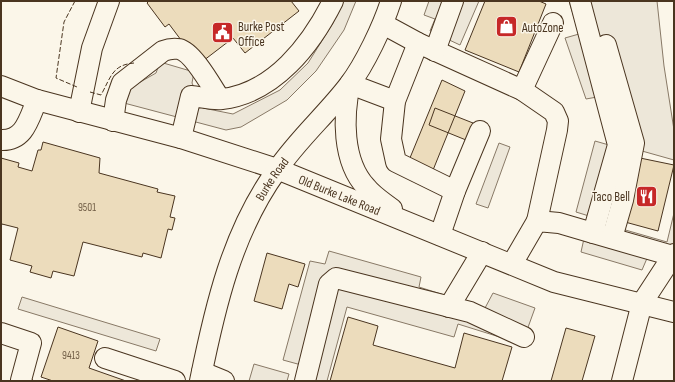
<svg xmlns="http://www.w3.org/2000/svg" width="675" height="382" viewBox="0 0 675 382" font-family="'Sofia Sans Condensed',sans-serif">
<rect width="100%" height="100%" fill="#fbf6e9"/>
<!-- parking -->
<path fill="#ede7d9" stroke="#887966" d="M342,1H356L344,30L316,71L287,100L241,127L226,130L124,103L128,89L156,73L160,62L194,72L192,83L203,108L233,114L280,90L308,63L333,23Z
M429,1H479L460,45L430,31L435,19L424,15Z
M569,1H657L664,66L674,130V160L642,151L622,229L667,242L674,213V263L648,256L642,270L581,252L589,216L576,212L595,141L609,145L597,97L586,99L565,38L579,34Z
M499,143L510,147L488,208L476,204Z
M329,251L421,277L419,287L485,308L493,293L535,308L522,344L458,324L454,337L347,307L327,381H313L316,369L283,360L310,261L325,264Z
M22,297L160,339L156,351L18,309Z
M254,364L289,374L287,381H249Z"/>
<!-- building -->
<path fill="#ecdcbc" stroke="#4a3520" d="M149,1H291L299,11L245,53L233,38L199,64L169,24L165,27L147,3Z
M485,1H539L546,4L519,72L465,50Z
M442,80L465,91L429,180L405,170Z
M435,108L473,123L466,140L429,125Z
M43,142L100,158L99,173L158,189L157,192L175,196L170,217L175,218L172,230L168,229L161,258L143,253L142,257L83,242L74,276L53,271L51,278L30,272L32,266L10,260L18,228L2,224L1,227V158L19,163L18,167L32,171L38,150H41Z
M640,158L674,165L658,231L625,222Z
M267,253L305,264L298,287L289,284L282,309L254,301Z
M348,317L378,326L373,345L455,368L464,333L512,347L502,381H330Z
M58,327L98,341L89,368L126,381H53L41,377Z
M566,328L595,336L582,381H551Z"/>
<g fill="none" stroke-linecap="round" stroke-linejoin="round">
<defs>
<g id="minor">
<path d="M580,1L618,145L593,233L673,256"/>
<path d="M383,24L418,43L522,90L554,112L558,121L557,130L537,221"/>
<path d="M418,43L395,101L391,139L396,162L455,191"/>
<path d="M606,45L634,143L623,200L612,238"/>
<path d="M435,51L453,1"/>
<path d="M350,84C343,116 342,161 366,187C373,196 383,202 392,209"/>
<path d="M350,84L395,101"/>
<path id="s1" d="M1,86L37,100L181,138L277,169L554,282L674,312"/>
<path d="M522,90L553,23"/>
<path d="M79,112L92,48L109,1"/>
<path d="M113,121L116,100L122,83L163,51C168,49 173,48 179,49C193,52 212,87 220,99"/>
<path d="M181,138L191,96C201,97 212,100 222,99C274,93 311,45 333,1"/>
<path d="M1,140C25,141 29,118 37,100"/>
<path d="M440,235L455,191L480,131"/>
<path d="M512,264L537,221L559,223L593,233"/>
<path d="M449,307L482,252"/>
<path d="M1,333L31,343L21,380L22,381"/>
<path d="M105,358L175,381"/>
<path d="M202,372L224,381"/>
<path id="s2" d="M200,381C215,307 232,232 277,170C298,139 327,114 349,85C365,64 383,26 391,1"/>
<path d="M305,381L329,284L336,278L470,312L524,337"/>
<path d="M622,381L642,303L674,254"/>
</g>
</defs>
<!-- minor casing -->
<use href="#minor" stroke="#4a3520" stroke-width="22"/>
<!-- minor -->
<use href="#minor" stroke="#fbf6e9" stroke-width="20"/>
<!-- fence -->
<path stroke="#4a3520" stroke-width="1" stroke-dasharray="5 2" stroke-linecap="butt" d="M75,1L64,22L56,78L77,87
M90,92L101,95C111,77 112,65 134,63"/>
</g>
<!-- icons -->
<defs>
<symbol id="shop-square" viewBox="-11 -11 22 22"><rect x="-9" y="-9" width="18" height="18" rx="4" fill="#c62828" stroke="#fbf6e9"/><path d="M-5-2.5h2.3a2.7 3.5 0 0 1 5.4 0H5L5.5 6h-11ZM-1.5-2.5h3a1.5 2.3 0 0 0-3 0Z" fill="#fff"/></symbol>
<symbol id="civic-square" viewBox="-11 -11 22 22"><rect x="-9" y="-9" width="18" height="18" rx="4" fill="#c62828" stroke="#fbf6e9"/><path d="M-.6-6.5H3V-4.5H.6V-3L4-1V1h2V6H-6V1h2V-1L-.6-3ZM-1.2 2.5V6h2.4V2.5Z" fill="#fff"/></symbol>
<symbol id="restaurant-square" viewBox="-11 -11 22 22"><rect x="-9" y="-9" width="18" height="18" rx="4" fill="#c62828" stroke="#fbf6e9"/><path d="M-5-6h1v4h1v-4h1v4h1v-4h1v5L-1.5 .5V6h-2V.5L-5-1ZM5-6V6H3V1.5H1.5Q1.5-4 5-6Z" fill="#fff"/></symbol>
</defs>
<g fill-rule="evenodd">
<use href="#shop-square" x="494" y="14" width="25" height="25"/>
<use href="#civic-square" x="210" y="20" width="25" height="25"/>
<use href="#restaurant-square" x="634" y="184" width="25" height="25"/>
</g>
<g text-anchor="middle" stroke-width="3" stroke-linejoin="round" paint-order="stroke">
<!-- number labels -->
<g font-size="11" fill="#725f47">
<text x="87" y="211">9501</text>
<text x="71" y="359">9413</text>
</g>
<!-- poi labels -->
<g font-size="13" fill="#4a3520" stroke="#fbf6e9" text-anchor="start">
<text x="238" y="31">Burke Post<tspan x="238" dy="15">Office</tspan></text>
<text x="522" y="32">AutoZone</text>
<text x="630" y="201" text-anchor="end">Taco Bell</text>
</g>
<!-- street labels -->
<g font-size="13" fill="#4a3520" stroke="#fbf6e9">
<text dy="5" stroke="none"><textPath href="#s2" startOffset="216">Burke Road</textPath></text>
<text dy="5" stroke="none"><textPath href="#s1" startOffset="356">Old Burke Lake Road</textPath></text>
</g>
</g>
<!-- border -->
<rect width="675" height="382" fill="none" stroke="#4a3520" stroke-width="4"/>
</svg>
